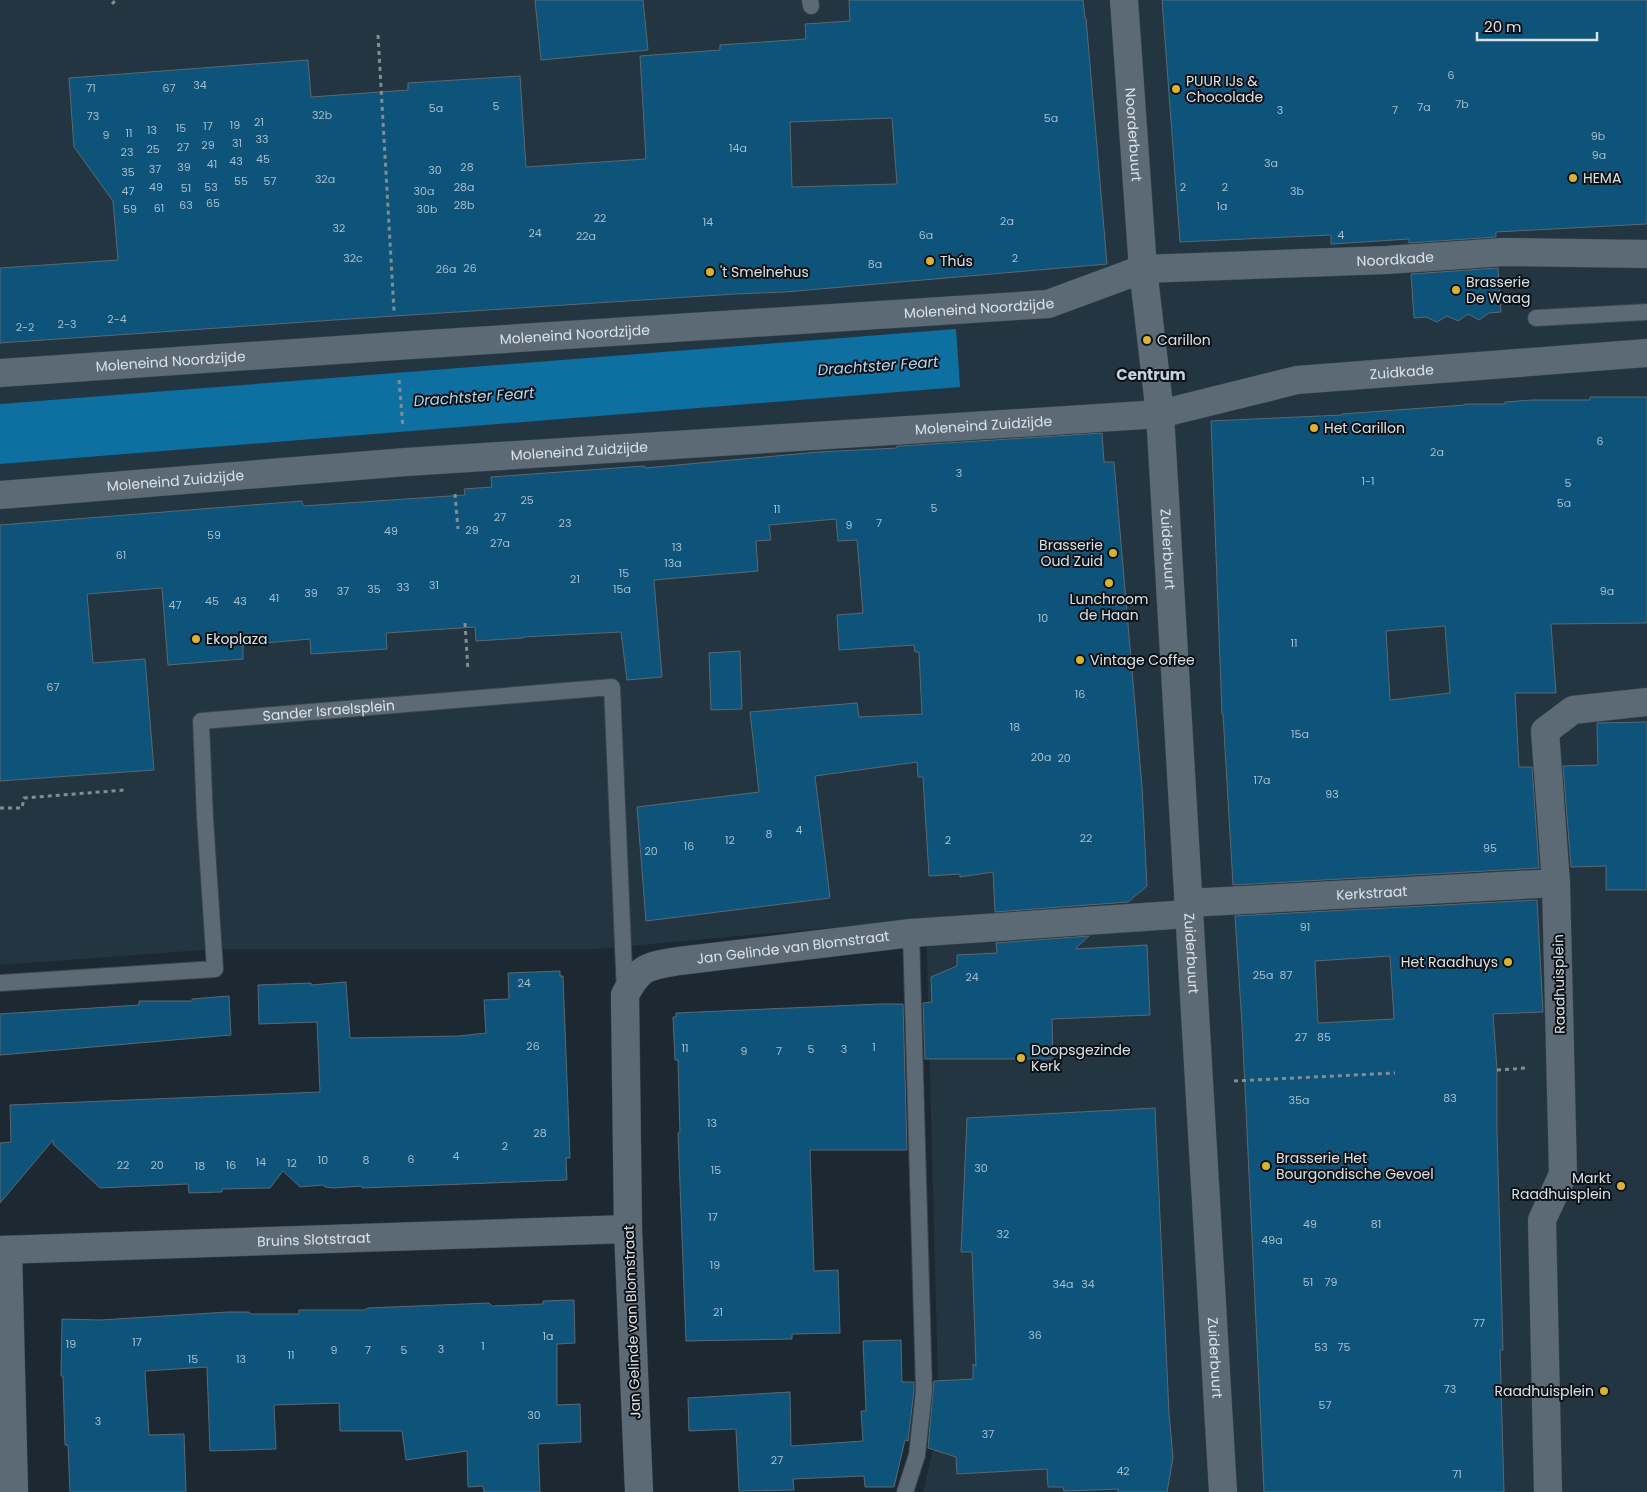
<svg xmlns="http://www.w3.org/2000/svg" width="1647" height="1492" viewBox="0 0 1647 1492" font-family="Poppins,sans-serif">
<rect width="100%" height="100%" fill="#1c2932"/>
<!-- built -->
<path fill="#223541" d="M0,0H1647V1492H923L939,1423L926,919L597,949H217L0,965Z"/>
<!-- water -->
<path fill="#0e6fa1" d="M956,329L960,387L0,464V404Z"/>
<!-- building -->
<path fill="#0e547a" stroke="#5a6873" fill-rule="evenodd" d="M535,0H643L648,50L541,60Z
M849,0H1083L1085,18H1086L1107,264L785,292L735,294L349,319L0,343V268L118,260L113,201L74,147L69,78L308,60L311,97L408,90V83L520,76L526,167L646,159L640,56L720,50V45L806,39L805,24L850,21ZM892,118L897,184L792,187L790,122Z
M1162,0H1647V224L1496,232V237L1409,243V239L1331,244V235L1180,242Z
M1498,268L1501,312L1489,313L1479,320L1468,314L1458,321L1447,316L1437,322L1426,317L1414,318L1411,274Z
M1590,397H1647V623L1551,624L1556,693H1515L1519,767H1532L1539,868L1233,885L1223,714H1222L1211,421L1342,415V414L1465,405V404H1505V402L1532,400H1590ZM1445,626L1450,693L1390,700L1386,631Z
M1102,433L1104,462H1114L1142,786L1147,886L1128,902L995,912L993,872L960,877V874L929,876L923,777H918L917,762L815,776L830,898L646,921L637,807L759,792L750,712L857,703L859,717L922,714L919,652H915L914,645L839,650L837,615L863,613L857,540L838,541L836,519L769,525L771,540L756,541L758,571L654,580L662,677L627,680L621,632L523,637V638L476,641L475,627L386,633L387,649L311,654L310,639L243,645V659L168,665L162,588L87,594L93,663L145,659L154,770L0,781V525L302,501L303,506L465,495L464,489L492,487L491,477L644,466L645,468L819,452L897,448V446H901Z
M740,651L742,709L711,710L709,653Z
M1647,722V890H1606V866L1571,867L1563,766L1598,765L1597,723Z
M1537,900L1543,1012L1493,1014L1497,1070V1132L1503,1350H1500L1504,1492H1264L1242,1025L1235,916ZM1390,956L1394,1019L1318,1023L1315,961Z
M1089,936L1075,949L1147,945L1150,1015L1052,1019L1053,1059H925L923,1003L932,1002L931,977L957,966V955L997,953L996,943Z
M560,971V976H563L570,1158H566L567,1180L362,1188V1186L333,1188L325,1187L323,1185L300,1187L283,1171L270,1188L222,1189V1192L189,1193L188,1184L100,1188L53,1144V1140L0,1203V1143L11,1142L10,1105L320,1092L317,1022L259,1024L258,985L311,983V985L346,982L350,1038L459,1036L486,1033L484,1000L509,999L508,973Z
M229,996L231,1035L0,1055V1014L139,1005V1001H192V999Z
M880,1004H903L907,1150H810L814,1271L838,1270L840,1333L792,1334V1339L686,1341L678,1133H680L678,1063V1060H675L673,1017H676V1013Z
M1155,1108L1169,1413L1173,1458L1167,1492H1118V1489L1064,1491L1063,1487H1048L1047,1469L957,1474L956,1457L928,1448L934,1381L973,1379V1364L976,1366L972,1252H961L967,1118Z
M574,1300L575,1343L557,1344V1405L580,1404L581,1442L538,1444L540,1492H484L483,1486L468,1487L467,1451L406,1460L402,1431H340L339,1403L274,1405L276,1449L210,1451L207,1367L145,1371L149,1435L184,1434L186,1492H70L68,1445H65L63,1376H61L62,1319L100,1320L228,1312H249L251,1314H299V1310H364L368,1308L489,1303L492,1306L543,1304V1301Z
M901,1340L902,1382H914V1390L908,1441L905,1440L894,1487H865L864,1476L793,1479L794,1490L739,1491L736,1429L689,1431L688,1398L790,1392L791,1446L863,1441L861,1411H866L863,1341Z"/>
<g fill="none" stroke-linecap="round" stroke-linejoin="round">
<defs>
<g id="lane">
<path d="M810,0L811,6"/>
<path d="M1536,318L1647,312"/>
<path id="s1" d="M0,983L215,969L205,818L201,721L612,687L625,993"/>
<path d="M905,1492L917,1455L924,1390L911,933"/>
</g>
<g id="street">
<path id="s2" d="M1124,0L1143,269L1160,414L1223,1492"/>
<path id="s3" d="M0,373L396,346L1048,304L1143,269L1387,260L1504,252L1647,254"/>
<path id="s4" d="M0,495L406,462L1160,414L1297,380L1647,353"/>
<path id="s5" d="M1188,903L1556,883"/>
<path id="s6" d="M0,1250L628,1229"/>
<path d="M8,1250L14,1492"/>
<path id="s7" d="M639,1492L628,1229L625,995C640,966 648,966 679,961L911,933L1188,914"/>
<path d="M1548,1492L1542,1220L1563,1174L1556,883L1545,731L1573,710L1647,702"/>
</g>
</defs>
<!-- lane casing -->
<use href="#lane" stroke="#39444b" stroke-width="18"/>
<!-- street casing -->
<use href="#street" stroke="#39444b" stroke-width="29"/>
<!-- path -->
<path stroke="#828d94" stroke-width="3" stroke-dasharray="4 4" stroke-linecap="butt" d="M112,4L116,0
M378,35L394,311
M399,380L403,428
M455,494L458,529
M465,623L468,671
M0,808H22L24,798L125,790
M1497,1070L1526,1068
M1234,1081L1395,1073"/>
<!-- lane -->
<use href="#lane" stroke="#5c6a75" stroke-width="16"/>
<!-- street -->
<use href="#street" stroke="#5c6a75" stroke-width="28"/>
</g>
<!-- markers -->
<g fill="#dcb233" stroke="#0b1115" stroke-width="2">
<circle cx="1176" cy="89" r="5"/>
<circle cx="1573" cy="178" r="5"/>
<circle cx="930" cy="261" r="5"/>
<circle cx="710" cy="272" r="5"/>
<circle cx="1456" cy="290" r="5"/>
<circle cx="1147" cy="340" r="5"/>
<circle cx="1314" cy="428" r="5"/>
<circle cx="1113" cy="553" r="5"/>
<circle cx="1109" cy="583" r="5"/>
<circle cx="196" cy="639" r="5"/>
<circle cx="1080" cy="660" r="5"/>
<circle cx="1508" cy="962" r="5"/>
<circle cx="1021" cy="1058" r="5"/>
<circle cx="1266" cy="1166" r="5"/>
<circle cx="1621" cy="1186" r="5"/>
<circle cx="1604" cy="1391" r="5"/>
</g>
<g text-anchor="middle" stroke-width="4" stroke-linejoin="round" paint-order="stroke">
<!-- number labels -->
<g font-size="11" fill="#a7becc">
<text x="1451" y="79">6</text>
<text x="200" y="89">34</text>
<text x="91" y="92">71</text>
<text x="169" y="92">67</text>
<text x="1462" y="108">7b</text>
<text x="496" y="110">5</text>
<text x="1424" y="111">7a</text>
<text x="436" y="112">5a</text>
<text x="1280" y="114">3</text>
<text x="1395" y="114">7</text>
<text x="322" y="119">32b</text>
<text x="93" y="120">73</text>
<text x="1051" y="122">5a</text>
<text x="259" y="126">21</text>
<text x="235" y="129">19</text>
<text x="208" y="130">17</text>
<text x="181" y="132">15</text>
<text x="152" y="134">13</text>
<text x="129" y="137">11</text>
<text x="106" y="139">9</text>
<text x="1598" y="140">9b</text>
<text x="262" y="143">33</text>
<text x="237" y="147">31</text>
<text x="208" y="149">29</text>
<text x="183" y="151">27</text>
<text x="738" y="152">14a</text>
<text x="153" y="153">25</text>
<text x="127" y="156">23</text>
<text x="1599" y="159">9a</text>
<text x="263" y="163">45</text>
<text x="236" y="165">43</text>
<text x="1271" y="167">3a</text>
<text x="212" y="168">41</text>
<text x="184" y="171">39</text>
<text x="467" y="171">28</text>
<text x="155" y="173">37</text>
<text x="435" y="174">30</text>
<text x="128" y="176">35</text>
<text x="325" y="183">32a</text>
<text x="241" y="185">55</text>
<text x="270" y="185">57</text>
<text x="156" y="191">49</text>
<text x="211" y="191">53</text>
<text x="464" y="191">28a</text>
<text x="1183" y="191">2</text>
<text x="1225" y="191">2</text>
<text x="186" y="192">51</text>
<text x="128" y="195">47</text>
<text x="424" y="195">30a</text>
<text x="1297" y="195">3b</text>
<text x="213" y="207">65</text>
<text x="186" y="209">63</text>
<text x="464" y="209">28b</text>
<text x="1222" y="210">1a</text>
<text x="159" y="212">61</text>
<text x="130" y="213">59</text>
<text x="427" y="213">30b</text>
<text x="600" y="222">22</text>
<text x="1007" y="225">2a</text>
<text x="708" y="226">14</text>
<text x="339" y="232">32</text>
<text x="535" y="237">24</text>
<text x="926" y="239">6a</text>
<text x="1341" y="239">4</text>
<text x="586" y="240">22a</text>
<text x="353" y="262">32c</text>
<text x="1015" y="262">2</text>
<text x="875" y="268">8a</text>
<text x="470" y="272">26</text>
<text x="446" y="273">26a</text>
<text x="117" y="323">2-4</text>
<text x="67" y="328">2-3</text>
<text x="25" y="331">2-2</text>
<text x="1600" y="445">6</text>
<text x="1437" y="456">2a</text>
<text x="959" y="477">3</text>
<text x="1368" y="485">1-1</text>
<text x="1568" y="487">5</text>
<text x="527" y="504">25</text>
<text x="1564" y="507">5a</text>
<text x="934" y="512">5</text>
<text x="777" y="513">11</text>
<text x="500" y="521">27</text>
<text x="565" y="527">23</text>
<text x="879" y="527">7</text>
<text x="849" y="529">9</text>
<text x="472" y="534">29</text>
<text x="391" y="535">49</text>
<text x="214" y="539">59</text>
<text x="500" y="547">27a</text>
<text x="677" y="551">13</text>
<text x="121" y="559">61</text>
<text x="673" y="567">13a</text>
<text x="624" y="577">15</text>
<text x="575" y="583">21</text>
<text x="434" y="589">31</text>
<text x="403" y="591">33</text>
<text x="374" y="593">35</text>
<text x="622" y="593">15a</text>
<text x="343" y="595">37</text>
<text x="1607" y="595">9a</text>
<text x="311" y="597">39</text>
<text x="274" y="602">41</text>
<text x="212" y="605">45</text>
<text x="240" y="605">43</text>
<text x="175" y="609">47</text>
<text x="1043" y="622">10</text>
<text x="1294" y="647">11</text>
<text x="53" y="691">67</text>
<text x="1080" y="698">16</text>
<text x="1015" y="731">18</text>
<text x="1300" y="738">15a</text>
<text x="1041" y="761">20a</text>
<text x="1064" y="762">20</text>
<text x="1262" y="784">17a</text>
<text x="1332" y="798">93</text>
<text x="799" y="834">4</text>
<text x="769" y="838">8</text>
<text x="1086" y="842">22</text>
<text x="730" y="844">12</text>
<text x="948" y="844">2</text>
<text x="689" y="850">16</text>
<text x="1490" y="852">95</text>
<text x="651" y="855">20</text>
<text x="1305" y="931">91</text>
<text x="1263" y="979">25a</text>
<text x="1286" y="979">87</text>
<text x="972" y="981">24</text>
<text x="524" y="987">24</text>
<text x="1301" y="1041">27</text>
<text x="1324" y="1041">85</text>
<text x="533" y="1050">26</text>
<text x="874" y="1051">1</text>
<text x="685" y="1052">11</text>
<text x="811" y="1053">5</text>
<text x="844" y="1053">3</text>
<text x="744" y="1055">9</text>
<text x="779" y="1055">7</text>
<text x="1450" y="1102">83</text>
<text x="1299" y="1104">35a</text>
<text x="712" y="1127">13</text>
<text x="540" y="1137">28</text>
<text x="505" y="1150">2</text>
<text x="456" y="1160">4</text>
<text x="411" y="1163">6</text>
<text x="323" y="1164">10</text>
<text x="366" y="1164">8</text>
<text x="261" y="1166">14</text>
<text x="292" y="1167">12</text>
<text x="123" y="1169">22</text>
<text x="157" y="1169">20</text>
<text x="231" y="1169">16</text>
<text x="200" y="1170">18</text>
<text x="981" y="1172">30</text>
<text x="716" y="1174">15</text>
<text x="713" y="1221">17</text>
<text x="1310" y="1228">49</text>
<text x="1376" y="1228">81</text>
<text x="1003" y="1238">32</text>
<text x="1272" y="1244">49a</text>
<text x="715" y="1269">19</text>
<text x="1308" y="1286">51</text>
<text x="1331" y="1286">79</text>
<text x="1063" y="1288">34a</text>
<text x="1088" y="1288">34</text>
<text x="718" y="1316">21</text>
<text x="1479" y="1327">77</text>
<text x="1035" y="1339">36</text>
<text x="548" y="1340">1a</text>
<text x="137" y="1346">17</text>
<text x="71" y="1348">19</text>
<text x="483" y="1350">1</text>
<text x="1321" y="1351">53</text>
<text x="1344" y="1351">75</text>
<text x="441" y="1353">3</text>
<text x="334" y="1354">9</text>
<text x="368" y="1354">7</text>
<text x="404" y="1354">5</text>
<text x="291" y="1359">11</text>
<text x="193" y="1363">15</text>
<text x="241" y="1363">13</text>
<text x="1450" y="1393">73</text>
<text x="1325" y="1409">57</text>
<text x="534" y="1419">30</text>
<text x="98" y="1425">3</text>
<text x="988" y="1438">37</text>
<text x="777" y="1464">27</text>
<text x="1123" y="1475">42</text>
<text x="1457" y="1478">71</text>
</g>
<!-- poi labels -->
<g font-size="14" fill="#dae2e8" stroke="#0b1115" text-anchor="start">
<text x="1186" y="86">PUUR IJs &amp;<tspan x="1186" dy="16">Chocolade</tspan></text>
<text x="1583" y="183">HEMA</text>
<text x="940" y="266">Thús</text>
<text x="720" y="277">'t Smelnehus</text>
<text x="1466" y="287">Brasserie<tspan x="1466" dy="16">De Waag</tspan></text>
<text x="1157" y="345">Carillon</text>
<text x="1324" y="433">Het Carillon</text>
<text x="1103" y="550" text-anchor="end">Brasserie<tspan x="1103" dy="16">Oud Zuid</tspan></text>
<text x="1109" y="604" text-anchor="middle">Lunchroom<tspan x="1109" dy="16">de Haan</tspan></text>
<text x="206" y="644">Ekoplaza</text>
<text x="1090" y="665">Vintage Coffee</text>
<text x="1498" y="967" text-anchor="end">Het Raadhuys</text>
<text x="1031" y="1055">Doopsgezinde<tspan x="1031" dy="16">Kerk</tspan></text>
<text x="1276" y="1163">Brasserie Het<tspan x="1276" dy="16">Bourgondische Gevoel</tspan></text>
<text x="1611" y="1183" text-anchor="end">Markt<tspan x="1611" dy="16">Raadhuisplein</tspan></text>
<text x="1594" y="1396" text-anchor="end">Raadhuisplein</text>
</g>
<!-- street labels -->
<g font-size="14" fill="#dae2e8" stroke="#0b1115">
<text dy="5" stroke="none"><textPath href="#s2" startOffset="135">Noorderbuurt</textPath></text>
<text dy="5" stroke="none"><textPath href="#s3" startOffset="1404">Noordkade</textPath></text>
<text dy="5" stroke="none"><textPath href="#s3" startOffset="981">Moleneind Noordzijde</textPath></text>
<text dy="5" stroke="none"><textPath href="#s3" startOffset="576">Moleneind Noordzijde</textPath></text>
<text dy="5" stroke="none"><textPath href="#s3" startOffset="171">Moleneind Noordzijde</textPath></text>
<text dy="5" stroke="none"><textPath href="#s4" startOffset="1409">Zuidkade</textPath></text>
<text dy="5" stroke="none"><textPath href="#s4" startOffset="986">Moleneind Zuidzijde</textPath></text>
<text dy="5" stroke="none"><textPath href="#s4" startOffset="581">Moleneind Zuidzijde</textPath></text>
<text dy="5" stroke="none"><textPath href="#s4" startOffset="176">Moleneind Zuidzijde</textPath></text>
<text dy="5" stroke="none"><textPath href="#s2" startOffset="551">Zuiderbuurt</textPath></text>
<text dy="5" stroke="none"><textPath href="#s1" startOffset="592">Sander Israelsplein</textPath></text>
<text dy="5" stroke="none"><textPath href="#s5" startOffset="184">Kerkstraat</textPath></text>
<text dy="5" stroke="none"><textPath href="#s7" startOffset="680">Jan Gelinde van Blomstraat</textPath></text>
<text dy="5" stroke="none"><textPath href="#s2" startOffset="956">Zuiderbuurt</textPath></text>
<text transform="translate(1559 984) rotate(-91)" y="5">Raadhuisplein</text>
<text dy="5" stroke="none"><textPath href="#s6" startOffset="314">Bruins Slotstraat</textPath></text>
<text transform="translate(632 1322) rotate(-92)" y="5">Jan Gelinde van Blomstraat</text>
<text dy="5" stroke="none"><textPath href="#s2" startOffset="1361">Zuiderbuurt</textPath></text>
</g>
<!-- water labels -->
<g font-size="15" font-style="italic" fill="#b0d7f3" stroke="#0b1115">
<text transform="translate(878 366) rotate(-4)" y="5">Drachtster Feart</text>
<text transform="translate(474 397) rotate(-4)" y="5">Drachtster Feart</text>
</g>
<!-- neighbourhood labels -->
<g font-size="15" font-weight="bold" fill="#c2d3de" stroke="#0b1115">
<text x="1151" y="380">Centrum</text>
</g>
</g>
<!-- scale -->
<path d="M1477 32v8h120v-8" fill="none" stroke="#dae2e8" stroke-width="2.5"/>
<text x="1484" y="32" font-size="15" fill="#dae2e8" stroke="#0b1115" stroke-width="4" paint-order="stroke">20 m</text>
</svg>
